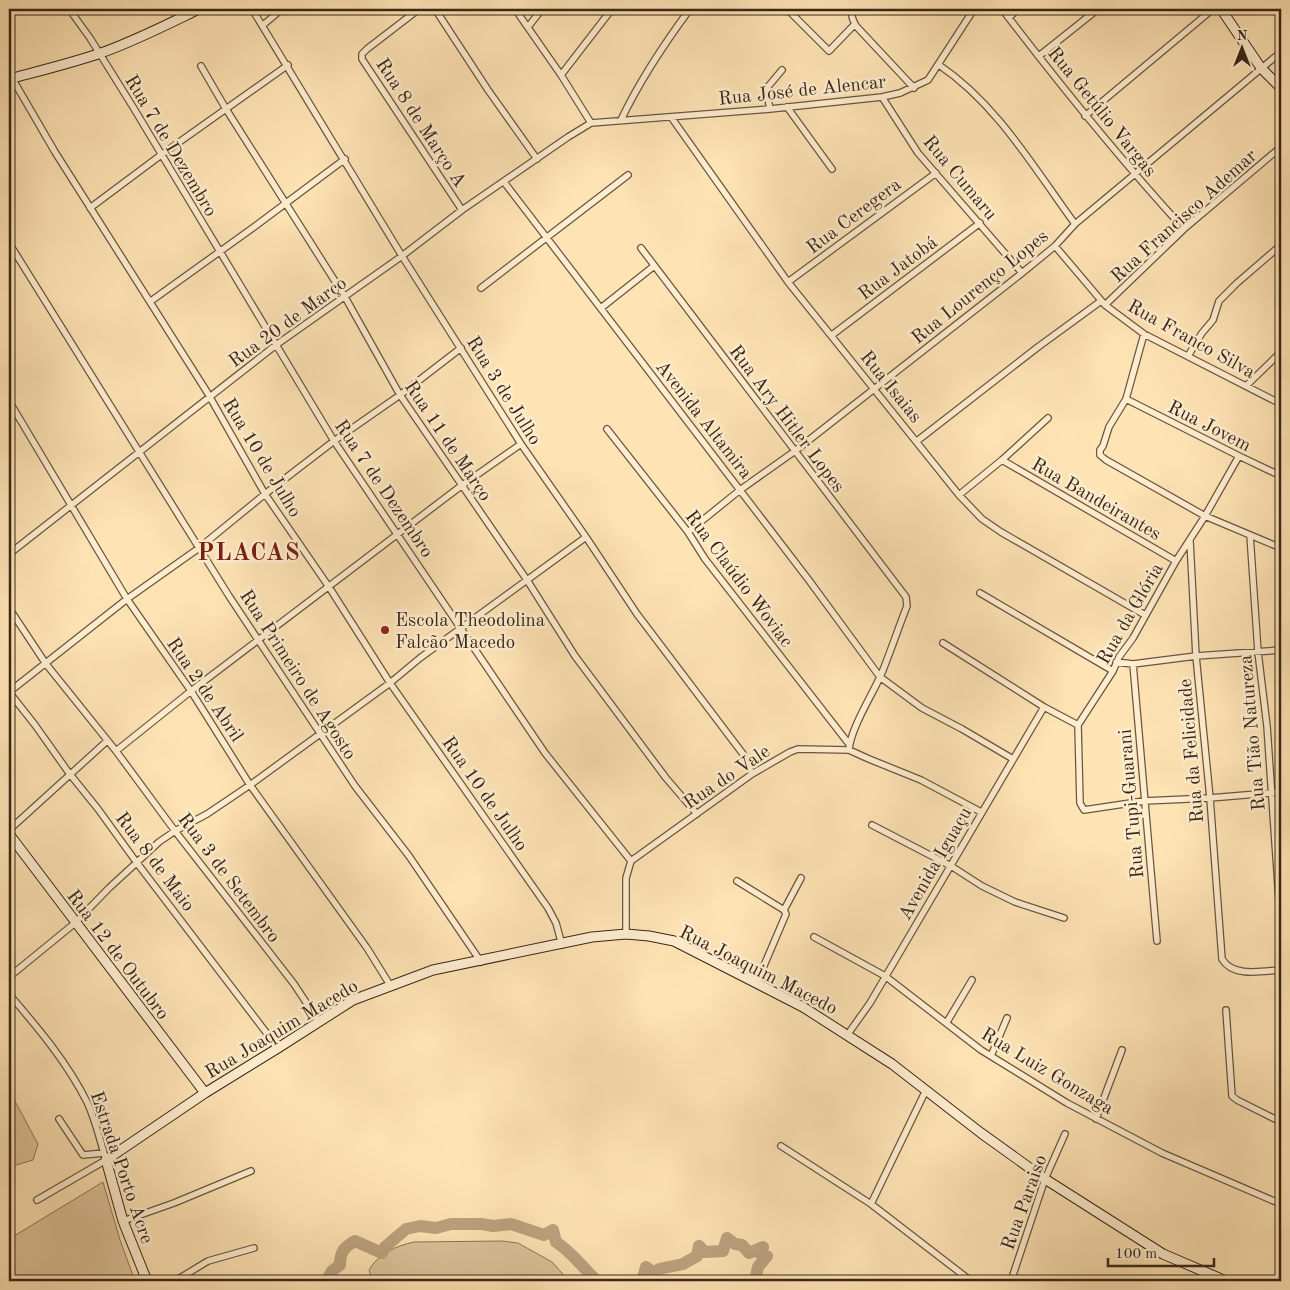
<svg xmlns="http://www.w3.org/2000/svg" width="1290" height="1290" viewBox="0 0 1290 1290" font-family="'Old Standard TT',serif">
<rect width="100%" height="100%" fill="#fee3b4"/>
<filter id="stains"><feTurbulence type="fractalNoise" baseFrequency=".004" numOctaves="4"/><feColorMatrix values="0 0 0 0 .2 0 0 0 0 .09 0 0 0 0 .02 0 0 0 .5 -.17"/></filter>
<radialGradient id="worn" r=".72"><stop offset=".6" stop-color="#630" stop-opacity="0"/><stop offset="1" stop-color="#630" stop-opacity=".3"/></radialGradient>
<!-- green -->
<path fill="#ddc39a" stroke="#8b745a" d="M9,1090L38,1144L33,1160L9,1167Z
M103,1182L120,1240L135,1281H9V1239Z
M414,1242L502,1241L518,1243L552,1262L562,1273L566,1281H384L371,1277L369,1270C379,1253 396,1246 414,1242Z"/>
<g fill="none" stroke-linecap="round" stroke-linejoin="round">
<!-- river -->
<path stroke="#bba37f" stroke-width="12" d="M326,1281L332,1271L340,1265C340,1252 344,1247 355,1241L382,1253L385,1247L406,1229L420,1226L436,1228L451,1224H482L493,1226L511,1224L544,1235L553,1230L556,1242C572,1252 583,1268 597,1281
M642,1281L646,1267L655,1274L659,1269L683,1264L697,1256L699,1246L705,1252L723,1251L727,1238L735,1244L742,1245L749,1253L763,1247L757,1252L767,1256L758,1267L755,1281"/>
<defs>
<path id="street" d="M69,9L90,38L133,107L334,441L545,753L631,861
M252,9L402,256L521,444L586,537L637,614L743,754L752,774
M419,9L367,49L362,54V59L462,210
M435,9L488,90L537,159
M515,9L561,75L591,123
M787,9L829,51L855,24
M854,9C850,15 853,20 856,26L914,88
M1002,9C1060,85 1120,159 1184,229
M1009,18L1017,9
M263,25L282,9
M528,27L542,9
M1039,56L1098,9
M939,65C997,104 1034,168 1075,224
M201,66L226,109L345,297L400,395L527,580L575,656L666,778L697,814
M561,75L612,9
M12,78L55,152L207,392L265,494L329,587L390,683L548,908L556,923L562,945
M882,97L918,153L1022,273
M787,107L832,169
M770,109L766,89L782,70
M1085,116L1213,9
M671,117L788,282L959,495L982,519L1001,532L1145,615
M621,120C640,80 664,44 690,9
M504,182L808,579L880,677L922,708L962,729L1013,759
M90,208L161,155L288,65
M9,243L229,596L355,786L409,856L481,962
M1055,246L1105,305L1144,334L1281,404
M641,248L906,597L907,606C898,629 890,653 881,675C872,695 850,730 849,750
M788,282L936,173
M481,288L628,175
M151,301L254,227L345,159
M1105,305L1184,229L1281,147
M601,308L654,266
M1144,334L1126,399L1109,427L1103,446L1100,450V455L1106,460L1205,516L1281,548
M832,335L980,223
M1188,356L1202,333L1213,320L1219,301L1237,283L1281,245
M1246,386L1281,352
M1126,399L1239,456L1281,476
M9,401L127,599L191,691L250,785L367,948L390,985
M607,429L688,532L705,559L849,744
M917,441L1038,347L1101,301
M1002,460L1176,561
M959,495L1002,460L1048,418
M688,532L740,490L795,451L1022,273L1055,246L1075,224L1281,52
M1250,535L1258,652L1267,726L1281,929
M1190,541L1196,656L1210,798L1222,959C1233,978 1263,971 1281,970
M9,554L276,345L402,256L462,210L568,137L591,123L770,109L882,97L900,93L928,80L974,9
M980,593L1113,671
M9,608L46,664L116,751L175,831L294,984L319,1022
M943,643L1044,707L1078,725
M1116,662L1133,664L1196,656L1281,650
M1133,664L1157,941
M9,692L127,599L199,548L265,494L334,441L400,395L461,348
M9,692L35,725L69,773L98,809L137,863L278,1048
M1078,725L1113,671L1119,657L1133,638L1176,561L1205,516L1239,456
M1078,725L1080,803L1084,810L1144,801L1210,798L1281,792
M116,751L191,691L461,486L521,444
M872,825L951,866L982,886L1015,902L1064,918
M9,830L107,741
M631,861L752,774L790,752L798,749L849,750L869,759L921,780L981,812
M737,881L784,910L786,914L757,982
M784,910L801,878
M626,934V878L631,861
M814,937L885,976L981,1050L1067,1103L1162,1153L1281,1204
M9,977L75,923L109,888L159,842L175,831L207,814L250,785L390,683L420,658L586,537
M9,994C38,1028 67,1062 87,1102C96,1121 100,1141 106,1160L37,1200
M1226,1010L1232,1096L1237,1100L1281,1122
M947,1022L972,980
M848,1034L870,1003L1044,707
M991,1056L1007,1018
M59,1119L83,1155L104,1153
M1096,1119L1122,1050
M781,1146L871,1204L971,1281
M871,1204L926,1090
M123,1221L174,1203L251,1171
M175,1281L208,1261L254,1248
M1011,1281L1045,1179L1065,1134"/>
<path id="secondary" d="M1221,9L1261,68L1281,88
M9,79C39,71 68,64 98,54C133,42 166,25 199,9
M9,834L205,1093
M147,1281L123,1221L106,1160L205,1093L278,1048L353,1000L433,970L592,937L626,934L649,936L674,941L803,1007L892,1064L981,1133L1045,1179L1163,1254L1226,1281"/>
</defs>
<!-- street casing -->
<use href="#street" stroke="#6a5540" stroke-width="8"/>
<!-- secondary casing -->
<use href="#secondary" stroke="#392619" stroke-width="11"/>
<!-- street -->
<use href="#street" stroke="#feedce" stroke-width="5.5"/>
<!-- secondary -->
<use href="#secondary" stroke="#feedce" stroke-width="9"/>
</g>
<!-- markers -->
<circle fill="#8f2418" stroke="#feedce" stroke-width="2" cx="385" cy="630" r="5"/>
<g text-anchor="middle" stroke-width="5" stroke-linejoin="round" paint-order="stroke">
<!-- street labels -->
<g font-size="19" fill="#392619" stroke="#feedce">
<text transform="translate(802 89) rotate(-6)" y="7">Rua José de Alencar</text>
<text transform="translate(1103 111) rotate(51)" y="7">Rua Getúlio Vargas</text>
<text transform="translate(422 122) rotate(57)" y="7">Rua 8 de Março A</text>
<text transform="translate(172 145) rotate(59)" y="7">Rua 7 de Dezembro</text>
<text transform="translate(961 177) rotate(50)" y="7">Rua Cumaru</text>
<text transform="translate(853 215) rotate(-37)" y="7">Rua Ceregera</text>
<text transform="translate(1183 215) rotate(-42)" y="7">Rua Francisco Ademar</text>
<text transform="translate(897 267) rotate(-37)" y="7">Rua Jatobá</text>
<text transform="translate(979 286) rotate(-39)" y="7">Rua Lourenço Lopes</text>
<text transform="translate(287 321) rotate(-36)" y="7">Rua 20 de Março</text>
<text transform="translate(1192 338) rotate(29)" y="7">Rua Franco Silva</text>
<text transform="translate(892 386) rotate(51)" y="7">Rua Isaias</text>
<text transform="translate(505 390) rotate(58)" y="7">Rua 3 de Julho</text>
<text transform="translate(788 418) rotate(53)" y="7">Rua Ary Hitler Lopes</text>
<text transform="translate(705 419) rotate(52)" y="7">Avenida Altamira</text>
<text transform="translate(1210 425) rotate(27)" y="7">Rua Jovem</text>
<text transform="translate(449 440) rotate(56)" y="7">Rua 11 de Março</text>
<text transform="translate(263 457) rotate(59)" y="7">Rua 10 de Julho</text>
<text transform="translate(385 488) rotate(56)" y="7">Rua 7 de Dezembro</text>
<text transform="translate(1097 498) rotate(30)" y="7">Rua Bandeirantes</text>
<text transform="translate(740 578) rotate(53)" y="7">Rua Claúdio Woviac</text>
<text transform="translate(1129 613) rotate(-60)" y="7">Rua da Glória</text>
<text transform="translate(299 674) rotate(57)" y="7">Rua Primeiro de Agosto</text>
<text transform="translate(206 689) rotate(56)" y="7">Rua 2 de Abril</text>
<text transform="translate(1251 733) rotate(-95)" y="7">Rua Tião Natureza</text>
<text transform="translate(1190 751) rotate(-95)" y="7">Rua da Felicidade</text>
<text transform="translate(726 776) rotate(-34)" y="7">Rua do Vale</text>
<text transform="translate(486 793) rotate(55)" y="7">Rua 10 de Julho</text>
<text transform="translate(1130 804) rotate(-95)" y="7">Rua Tupi-Guarani</text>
<text transform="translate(156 861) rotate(53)" y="7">Rua 8 de Maio</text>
<text transform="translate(934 863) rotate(-60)" y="7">Avenida Iguaçu</text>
<text transform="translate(230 877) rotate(53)" y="7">Rua 3 de Setembro</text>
<text transform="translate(119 954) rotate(53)" y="7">Rua 12 de Outubro</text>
<text transform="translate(759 969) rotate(27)" y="7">Rua Joaquim Macedo</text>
<text transform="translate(281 1028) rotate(-31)" y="7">Rua Joaquim Macedo</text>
<text transform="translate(1048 1070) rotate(31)" y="7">Rua Luiz Gonzaga</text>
<text transform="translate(123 1167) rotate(71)" y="7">Estrada Porto Acre</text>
<text transform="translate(1023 1202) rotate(-70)" y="7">Rua Paraiso</text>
</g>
<!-- poi labels -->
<g font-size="19" fill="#392619" stroke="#feedce" text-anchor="start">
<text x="395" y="626">Escola Theodolina<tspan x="395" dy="22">Falcão Macedo</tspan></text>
</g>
<!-- district labels -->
<g font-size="24" font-weight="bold" letter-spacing="1" fill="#7a1f14" stroke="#feedce">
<text x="249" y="560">PLACAS</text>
</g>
</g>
<!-- margin -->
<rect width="1290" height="1290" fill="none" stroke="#fee3b4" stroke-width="30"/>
<rect x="10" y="10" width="1270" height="1270" fill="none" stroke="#392619" stroke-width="2.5"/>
<rect x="15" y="15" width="1260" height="1260" fill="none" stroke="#392619"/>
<!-- north arrow -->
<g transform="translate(1242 48)" stroke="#feedce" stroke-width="4" paint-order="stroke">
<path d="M0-4L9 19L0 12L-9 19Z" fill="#392619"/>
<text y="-8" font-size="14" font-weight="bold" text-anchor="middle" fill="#392619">N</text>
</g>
<!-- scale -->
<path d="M1108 1258v8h106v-8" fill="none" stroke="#392619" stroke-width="2.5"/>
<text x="1115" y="1258" font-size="15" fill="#392619" stroke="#feedce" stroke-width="4" paint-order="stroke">100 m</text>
<rect width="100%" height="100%" filter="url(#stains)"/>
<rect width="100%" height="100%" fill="url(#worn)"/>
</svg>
